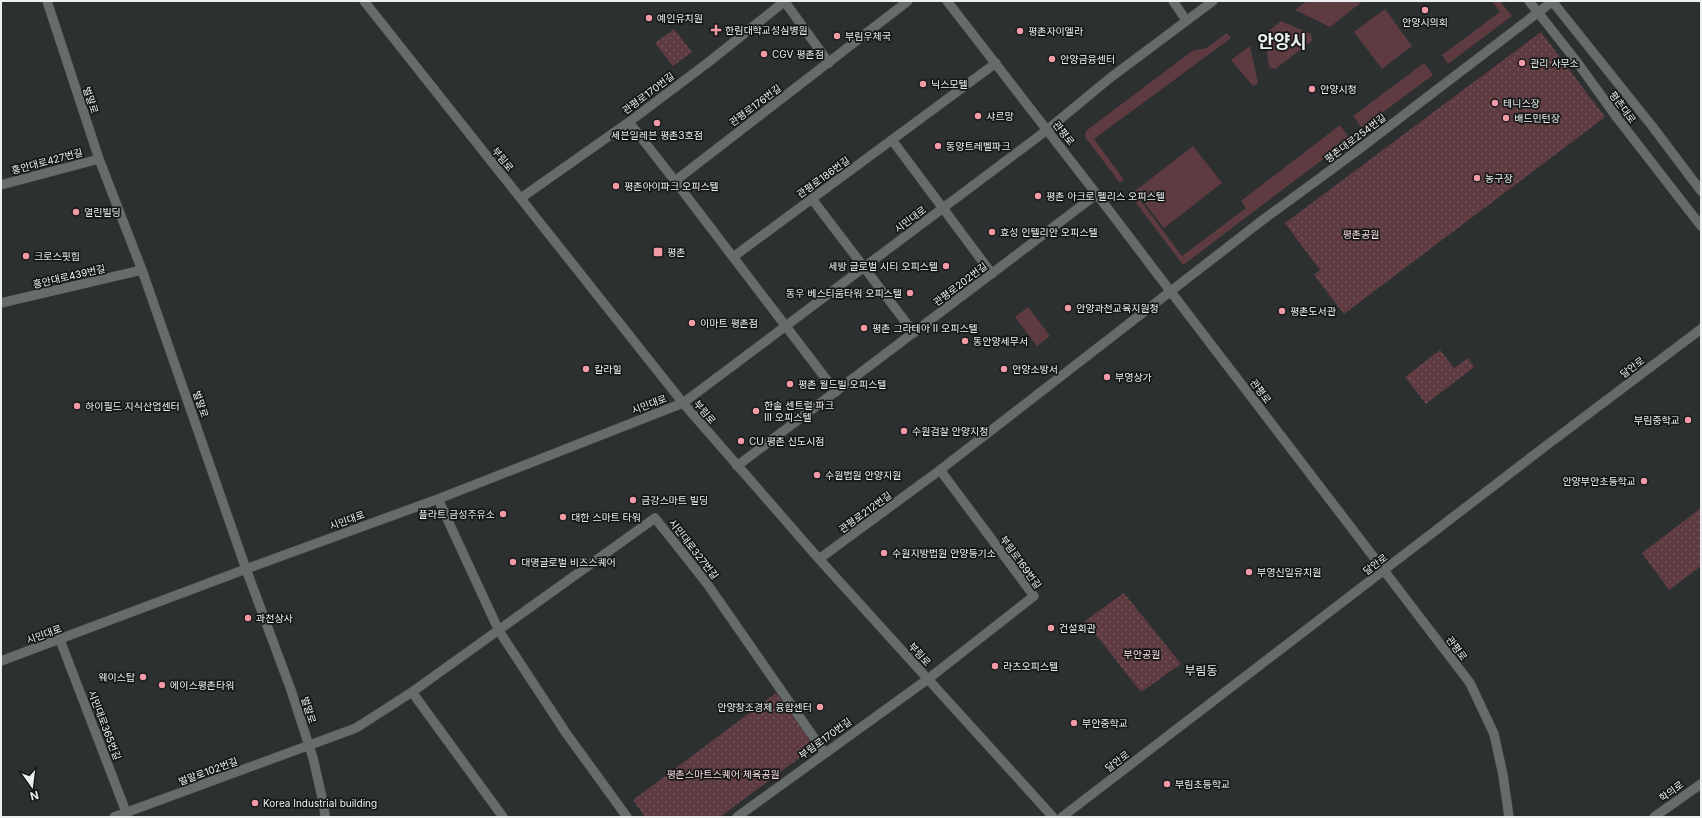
<svg xmlns="http://www.w3.org/2000/svg" width="1702" height="818" viewBox="0 0 1702 818" font-family="Inter,'Noto Sans KR',sans-serif">
<defs>
<pattern id="park-dots" width="8" height="8" patternUnits="userSpaceOnUse"><rect width="8" height="8" fill="#5e3b40"/><path d="M2 2h.1M6 6h.1" fill="none" stroke="#75585c" stroke-width="1.8" stroke-linecap="round"/></pattern>
</defs>
<rect width="100%" height="100%" fill="#2c3031"/>
<!-- green -->
<path fill="#5e3b40" d="M1307,1H1363L1330,27L1295,10Z
M1492,1H1500L1512,16L1448,64L1442,55L1500,12Z
M1385,9L1412,46L1382,69L1354,32Z
M1281,21L1311,34L1312,41L1275,69L1269,67L1265,34Z
M1227,33L1231,38L1094,139L1124,180L1120,183L1085,137L1086,131L1192,51L1206,48Z
M1250,46L1258,83L1253,86L1231,60Z
M1424,63L1433,75L1362,128L1353,116Z
M1340,125L1350,139L1183,265L1130,195L1134,192L1182,256L1246,208L1241,201Z
M1193,146L1222,183L1164,228L1135,191Z
M1028,307L1050,336L1037,346L1015,317Z"/>
<!-- park -->
<path fill="url(#park-dots)" d="M674,29L692,52L673,66L655,43Z
M1541,32L1605,117L1344,314L1314,275L1320,270L1285,223Z
M1440,350L1454,368L1468,358L1474,367L1426,404L1405,377Z
M1701,508V566L1669,590L1642,553Z
M1124,593L1181,664L1141,692L1085,621Z
M776,693L811,739L810,750L720,817H645L633,800Z"/>
<g fill="none" stroke-linecap="round" stroke-linejoin="round">
<defs>
<path id="minor" d="M47,1L99,159L142,270L246,569L291,690L313,758L324,806L325,817
M364,1L683,403L819,559L1053,817
M947,1L1105,205L1171,292L1470,683L1494,734L1503,775L1509,817
M1173,1L1186,20
M1529,1L1577,62L1618,119L1701,226
M1552,1L1652,126L1701,191
M785,2L829,63
M629,122L675,181L908,1
M892,140L992,274
M675,181L733,257
M1,185L99,159
M521,198L629,122L710,61L785,1
M812,199L914,333
M1,303L142,270
M836,392L733,257L996,63
M737,466L1097,194
M438,499L499,631L566,733L627,817
M819,559L940,470L1260,222L1358,150L1553,1
M60,640L128,817
M1,661L246,569L438,499L683,403L1047,130L1110,78L1213,1
M412,692L503,817
M114,817L356,728L412,692L655,518L708,585L824,752
M737,817L928,679L1034,596L940,470
M1062,817L1547,445L1701,329
M1654,817L1701,784"/>
</defs>
<!-- minor casing -->
<use href="#minor" stroke="#494c4c" stroke-width="10"/>
<!-- minor -->
<use href="#minor" stroke="#666b6c" stroke-width="9"/>
</g>
<!-- markers -->
<g fill="#f39aa7" stroke="#161818" stroke-width="1.5">
<circle cx="1425" cy="10" r="4"/>
<circle cx="649" cy="18" r="4"/>
<path d="M714 24h4v4h4v4h-4v4h-4v-4h-4v-4h4z"/>
<circle cx="1020" cy="31" r="4"/>
<circle cx="837" cy="36" r="4"/>
<circle cx="764" cy="54" r="4"/>
<circle cx="1052" cy="59" r="4"/>
<circle cx="1522" cy="63" r="4"/>
<circle cx="923" cy="84" r="4"/>
<circle cx="1312" cy="89" r="4"/>
<circle cx="1495" cy="103" r="4"/>
<circle cx="978" cy="116" r="4"/>
<circle cx="1506" cy="118" r="4"/>
<circle cx="657" cy="123" r="4"/>
<circle cx="938" cy="146" r="4"/>
<circle cx="1477" cy="178" r="4"/>
<circle cx="616" cy="186" r="4"/>
<circle cx="1038" cy="196" r="4"/>
<circle cx="76" cy="212" r="4"/>
<circle cx="992" cy="232" r="4"/>
<rect x="653" y="247" width="10" height="10" rx="2"/>
<circle cx="26" cy="256" r="4"/>
<circle cx="946" cy="266" r="4"/>
<circle cx="910" cy="293" r="4"/>
<circle cx="1068" cy="308" r="4"/>
<circle cx="1282" cy="311" r="4"/>
<circle cx="692" cy="323" r="4"/>
<circle cx="864" cy="328" r="4"/>
<circle cx="965" cy="341" r="4"/>
<circle cx="586" cy="369" r="4"/>
<circle cx="1004" cy="369" r="4"/>
<circle cx="1107" cy="377" r="4"/>
<circle cx="790" cy="384" r="4"/>
<circle cx="77" cy="406" r="4"/>
<circle cx="756" cy="411" r="4"/>
<circle cx="1688" cy="420" r="4"/>
<circle cx="904" cy="431" r="4"/>
<circle cx="741" cy="441" r="4"/>
<circle cx="817" cy="475" r="4"/>
<circle cx="1644" cy="481" r="4"/>
<circle cx="633" cy="500" r="4"/>
<circle cx="503" cy="514" r="4"/>
<circle cx="563" cy="517" r="4"/>
<circle cx="884" cy="553" r="4"/>
<circle cx="513" cy="562" r="4"/>
<circle cx="1249" cy="572" r="4"/>
<circle cx="248" cy="618" r="4"/>
<circle cx="1051" cy="628" r="4"/>
<circle cx="995" cy="666" r="4"/>
<circle cx="143" cy="677" r="4"/>
<circle cx="162" cy="685" r="4"/>
<circle cx="820" cy="707" r="4"/>
<circle cx="1074" cy="723" r="4"/>
<circle cx="1167" cy="784" r="4"/>
<circle cx="255" cy="803" r="4"/>
</g>
<g text-anchor="middle" stroke-width="3.5" stroke-linejoin="round" paint-order="stroke">
<!-- poi labels -->
<g font-size="10" fill="#ecefef" stroke="#161818" text-anchor="start">
<text x="657" y="22">예인유치원</text>
<text x="1425" y="26" text-anchor="middle">안양시의회</text>
<text x="725" y="34">한림대학교성심병원</text>
<text x="1028" y="35">평촌자이엘라</text>
<text x="845" y="40">부림우체국</text>
<text x="772" y="58">CGV 평촌점</text>
<text x="1060" y="63">안양금융센터</text>
<text x="1530" y="67">관리 사무소</text>
<text x="931" y="88">닉스모텔</text>
<text x="1320" y="93">안양시청</text>
<text x="1503" y="107">테니스장</text>
<text x="986" y="120">샤르망</text>
<text x="1514" y="122">배드민턴장</text>
<text x="657" y="139" text-anchor="middle">세븐일레븐 평촌3호점</text>
<text x="946" y="150">동양트레벨파크</text>
<text x="1485" y="182">농구장</text>
<text x="624" y="190">평촌아이파크 오피스텔</text>
<text x="1046" y="200">평촌 아크로 펠리스 오피스텔</text>
<text x="84" y="216">열린빌딩</text>
<text x="1000" y="236">효성 인텔리안 오피스텔</text>
<text x="667" y="256">평촌</text>
<text x="34" y="260">크로스핏힘</text>
<text x="938" y="270" text-anchor="end">세방 글로벌 시티 오피스텔</text>
<text x="902" y="297" text-anchor="end">동우 베스티움타워 오피스텔</text>
<text x="1076" y="312">안양과천교육지원청</text>
<text x="1290" y="315">평촌도서관</text>
<text x="700" y="327">이마트 평촌점</text>
<text x="872" y="332">평촌 그라테아 II 오피스텔</text>
<text x="973" y="345">동안양세무서</text>
<text x="594" y="373">칼라힐</text>
<text x="1012" y="373">안양소방서</text>
<text x="1115" y="381">부영상가</text>
<text x="798" y="388">평촌 월드빌 오피스텔</text>
<text x="764" y="409">한솔 센트럴 파크<tspan x="764" dy="12">III 오피스텔</tspan></text>
<text x="85" y="410">하이필드 지식산업센터</text>
<text x="1680" y="424" text-anchor="end">부림중학교</text>
<text x="912" y="435">수원검찰 안양지청</text>
<text x="749" y="445">CU 평촌 신도시점</text>
<text x="825" y="479">수원법원 안양지원</text>
<text x="1636" y="485" text-anchor="end">안양부안초등학교</text>
<text x="641" y="504">금강스마트 빌딩</text>
<text x="495" y="518" text-anchor="end">플라트 금성주유소</text>
<text x="571" y="521">대한 스마트 타워</text>
<text x="892" y="557">수원지방법원 안양등기소</text>
<text x="521" y="566">대명글로벌 비즈스퀘어</text>
<text x="1257" y="576">부영신일유치원</text>
<text x="256" y="622">과천상사</text>
<text x="1059" y="632">건설회관</text>
<text x="1003" y="670">라츠오피스텔</text>
<text x="135" y="681" text-anchor="end">웨이스탑</text>
<text x="170" y="689">에이스평촌타워</text>
<text x="812" y="711" text-anchor="end">안양창조경제 융합센터</text>
<text x="1082" y="727">부안중학교</text>
<text x="1175" y="788">부림초등학교</text>
<text x="263" y="807">Korea Industrial building</text>
</g>
<!-- street labels -->
<g font-size="10" fill="#ecefef" stroke="#161818">
<text transform="translate(648 93) rotate(-37)" y="4">관평로170번길</text>
<text transform="translate(91 100) rotate(71)" y="4">벌말로</text>
<text transform="translate(755 105) rotate(-37)" y="4">관평로176번길</text>
<text transform="translate(1623 107) rotate(53)" y="4">평촌대로</text>
<text transform="translate(1064 133) rotate(51)" y="4">관평로</text>
<text transform="translate(1355 138) rotate(-37)" y="4">평촌대로254번길</text>
<text transform="translate(503 159) rotate(51)" y="4">부림로</text>
<text transform="translate(47 161) rotate(-15)" y="4">흥안대로427번길</text>
<text transform="translate(823 177) rotate(-36)" y="4">관평로186번길</text>
<text transform="translate(910 219) rotate(-37)" y="4">시민대로</text>
<text transform="translate(69 276) rotate(-13)" y="4">흥안대로439번길</text>
<text transform="translate(960 284) rotate(-37)" y="4">관평로202번길</text>
<text transform="translate(1632 367) rotate(-37)" y="4">달안로</text>
<text transform="translate(1261 391) rotate(53)" y="4">관평로</text>
<text transform="translate(201 404) rotate(71)" y="4">벌말로</text>
<text transform="translate(649 404) rotate(-21)" y="4">시민대로</text>
<text transform="translate(705 412) rotate(50)" y="4">부림로</text>
<text transform="translate(865 512) rotate(-36)" y="4">관평로212번길</text>
<text transform="translate(347 520) rotate(-20)" y="4">시민대로</text>
<text transform="translate(694 549) rotate(52)" y="4">시민대로327번길</text>
<text transform="translate(1021 562) rotate(54)" y="4">부림로169번길</text>
<text transform="translate(1375 564) rotate(-37)" y="4">달안로</text>
<text transform="translate(44 634) rotate(-20)" y="4">시민대로</text>
<text transform="translate(1457 648) rotate(53)" y="4">관평로</text>
<text transform="translate(920 654) rotate(48)" y="4">부림로</text>
<text transform="translate(309 710) rotate(72)" y="4">벌말로</text>
<text transform="translate(105 725) rotate(69)" y="4">시민대로365번길</text>
<text transform="translate(825 738) rotate(-36)" y="4">부림로170번길</text>
<text transform="translate(1117 761) rotate(-37)" y="4">달안로</text>
<text transform="translate(208 771) rotate(-20)" y="4">벌말로102번길</text>
<text transform="translate(1671 791) rotate(-36)" y="4">학의로</text>
</g>
<!-- park labels -->
<g font-size="10" fill="#f9dbde" stroke="#161818">
<text x="1361" y="238">평촌공원</text>
<text x="1142" y="658">부안공원</text>
<text x="723" y="778">평촌스마트스퀘어 체육공원</text>
</g>
<!-- quarter labels -->
<g font-size="12" fill="#ecefef" stroke="#161818">
<text x="1201" y="675">부림동</text>
</g>
<!-- town labels -->
<g font-size="18" font-weight="bold" fill="#ecefef" stroke="#161818">
<text x="1282" y="48">안양시</text>
</g>
</g>
<!-- border -->
<rect width="1702" height="818" fill="none" stroke="#ecefef" stroke-width="4"/>
<!-- north arrow -->
<g transform="translate(32 786) rotate(166)" stroke="#161818" stroke-width="3" paint-order="stroke">
<path d="M0-3L7 15L0 10L-7 15Z" fill="#ecefef"/>
<text y="-6" font-size="11" font-weight="bold" text-anchor="middle" fill="#ecefef">N</text>
</g>
</svg>
